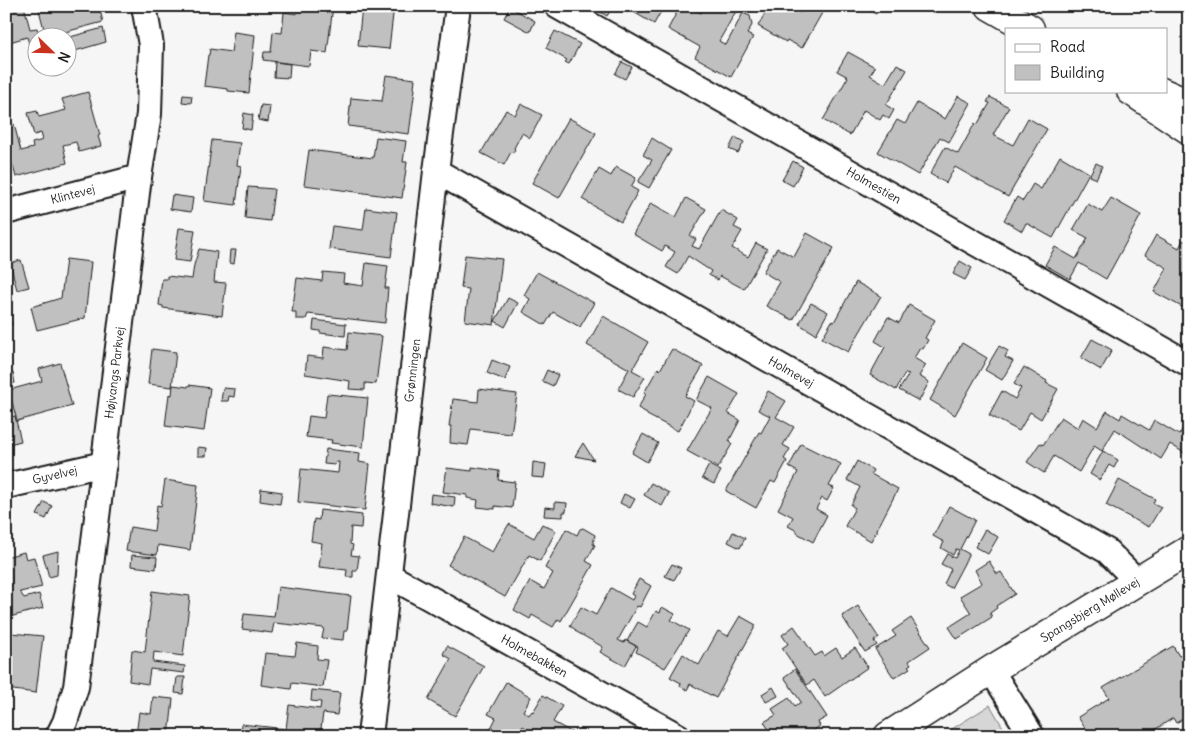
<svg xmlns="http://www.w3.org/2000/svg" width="1195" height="742" viewBox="0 0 1195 742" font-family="Delius,sans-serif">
<rect width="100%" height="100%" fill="#f6f6f6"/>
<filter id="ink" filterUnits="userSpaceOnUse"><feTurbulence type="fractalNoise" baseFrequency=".02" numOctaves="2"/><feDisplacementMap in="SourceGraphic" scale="10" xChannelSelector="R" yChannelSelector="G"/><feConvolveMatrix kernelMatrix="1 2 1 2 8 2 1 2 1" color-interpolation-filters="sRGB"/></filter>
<g filter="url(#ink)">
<!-- green -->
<path fill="#d6d6d6" stroke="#797979" d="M990,705L1008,736H941Z"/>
<!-- building -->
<path fill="#c0c0c0" stroke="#1c1c1c" d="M6,6H24L30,29L37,28L40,38H38V60L34,61L27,37L6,43Z
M38,6H99L103,22L46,37Z
M298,6H333L327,53L311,51L309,66L263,60L264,52H271L273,32L282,33L284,12L297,14Z
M362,6H394L389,49L358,46Z
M599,6H613L607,16L597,10Z
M623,6H664L654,24Z
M680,6H688L701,13L705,6H739L719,41L726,45L743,13L750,16L752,25L747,34L753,37L731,77L695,57L700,47L668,29Z
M769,6H789L800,13L803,6H810L822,13L802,48L787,40L786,42L758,26Z
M869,6H880V7L876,14L868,10Z
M510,7L535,21L530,32L504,18Z
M103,28L106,42L68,53V42L71,41L70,37Z
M555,31L580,44L569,64L565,62L567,60L546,48Z
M234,32L255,35L249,93L228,91V89L204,86L208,55H209L210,49L231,52Z
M848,52L875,67L870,75L885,84L897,64L907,70L886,105L894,110L889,119L883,115L880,120L864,110L850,135L823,120L848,77L837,71Z
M275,62L290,64L289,78L274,77Z
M622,62L632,67L625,79L615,74Z
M386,75L415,79L414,88L415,89L409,134L348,126L351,98L382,101Z
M88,92L100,135L98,136L101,146L79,152L76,142L63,145L67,163L16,177L11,159L6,160V126L14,124L21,151L33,148L32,143L43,140L41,133L34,135L28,113L37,111L39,117L66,110L62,99Z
M183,95L192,96L191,103L182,102Z
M958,96L971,103L949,142L940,137L918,175L878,152L897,120L905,124L917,103L945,119Z
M990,97L1009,107L993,135L1013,145L1028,118L1047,129L1008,197L955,167L946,183L930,174L945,147L958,154L975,123L977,125L990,103L987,102Z
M521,104L542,115L530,138L522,133L514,148L515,149L513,153L511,152L504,165L481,153L506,110L515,115Z
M261,105L270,106L268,122L258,120Z
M244,113L253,115L251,130L242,128Z
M569,118L596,133L559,198L532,183Z
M376,137L406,141L403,162H407L402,198L304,185L309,150L373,158Z
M735,137L744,142L738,153L729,149Z
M652,138L671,150L649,188L638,182L652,160L643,155Z
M212,140L240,143L237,165L241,166L236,205L204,201Z
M1060,156L1089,173L1053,238L1026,223L1022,231L1004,220L1017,197L1023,201L1033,184L1041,189Z
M793,161L803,167L793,186L782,180Z
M1096,163L1102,166L1096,179L1089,176Z
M616,167L636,178L631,187L638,191L621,222L582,199L599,169L611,176Z
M248,187L274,189L270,221L245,218Z
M172,195L193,198L191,212L170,209Z
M686,198L706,209L690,236L696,239L692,246L699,249L721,210L738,220L734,227L742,231L732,248L748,257L756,243L767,249L744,289L720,276L718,280L709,275L711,271L688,256L678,274L666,267L675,252L665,246L662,251L633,234L651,203L676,217Z
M1111,198L1141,215L1106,279L1079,263L1070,279L1045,265L1055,247L1076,259L1088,238L1073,230L1088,204L1102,212Z
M366,208L397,212L391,257L329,249L332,226L363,230Z
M179,228L195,230L190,262L174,260Z
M807,233L834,248L793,320L766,306L780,282L763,272L777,248L794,257Z
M1156,235L1179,248L1183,240L1189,244V295L1182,307L1154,292L1167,268L1145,255Z
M199,249L217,252L214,282L226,283L222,316L163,308V306L159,305L162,279H167V276L192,279L194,265Z
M230,250H236L234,264L229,263Z
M465,255L502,259L494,325L465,321L469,289L461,288Z
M66,259L91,262L85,318L37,330L31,307L61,298Z
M21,260L29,287L17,290L10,263Z
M960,261L972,268L965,280L953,274Z
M366,263L388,266L385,288H388L385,323L308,314L306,319H296V312H292L297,278L322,281L323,272L344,274L343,283L363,286Z
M537,272L594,303L580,327L553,312L545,325L523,312L530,299L524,295Z
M856,282L881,296L848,352L822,338L832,321L834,322Z
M508,298L518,303L505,327L495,321Z
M6,303L12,325L6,327Z
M811,303L828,312L816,334L799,324Z
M909,305L935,320L925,338L928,340L923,349L920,348L914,358L926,365L919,376L929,382L919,401L899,390L909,374L905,373L896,390L870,375L885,347L875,341L888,317L899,323Z
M603,316L648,342L632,370L645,377L633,397L618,389L629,369L587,345Z
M314,320L346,324L345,336L320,333V331L313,330Z
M349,332L382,336L376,384L365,383V390L349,389L350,381L305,374L307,356L323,358L324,347L347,350Z
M1092,339L1112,350L1101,370L1081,358Z
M962,343L987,358L955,415L930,400Z
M999,346L1008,351L1005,357L1013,361L1002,380L985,370Z
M152,349L176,352L172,387L148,384Z
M672,349L703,366L685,396L694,401L678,431L647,415V413L638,408L646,394L644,393L658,368L660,370Z
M492,360L510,367L505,380L487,373Z
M60,363L72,406L17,421L9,390L42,381L39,369Z
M1024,367L1047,381L1046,383L1058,389L1041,419L1030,412L1019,431L989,415L1002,391L1015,399L1021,388L1014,384Z
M547,370L558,375L553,386L542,381Z
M13,373L15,383L6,385V375Z
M709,377L739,394L728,413L740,420L729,441L732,444L718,468L687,451L712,408L696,400Z
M173,385L188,387L189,385L210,388L204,431L165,426L169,394L172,395Z
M223,388L235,389L234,397L229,396L228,401H221Z
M479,389L517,394L511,434L471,429L468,445L450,443L451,426H449L453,399L478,402Z
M768,391L786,401L776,417L794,427L783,445L790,449L784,459L787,461L775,483L771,481L756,508L726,491L759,432L761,433L770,416L758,410Z
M327,394L368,398L363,447L331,443L332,440L306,437L309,416L324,418Z
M1107,411L1120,419L1122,414L1149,430L1154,420L1179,435L1189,418V456L1170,444L1161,459L1115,429L1102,451L1094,446L1079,472L1054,456L1044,473L1027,462L1040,443L1043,445L1061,417L1078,428L1083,418L1097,427Z
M15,416L21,441L9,444L6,431V418Z
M643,434L658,443L647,462L632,453Z
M583,443L594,460L575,456Z
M801,444L841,464L829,486L834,488L827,501L822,498L816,509L827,515L813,542L797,533V531L788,526L793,517L778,509L798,472L789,467Z
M198,447L207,448L206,456H198Z
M326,449L360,453L359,462L370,464L365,510L298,502L301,469L338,473L339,462H336L335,465L324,464Z
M1103,451L1118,460L1114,468L1109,465L1100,480L1090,474Z
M857,461L873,470L871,474L898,489L871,541L845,526L855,508L851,505L860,487L847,480Z
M533,462L546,464L544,478L532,477Z
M709,465L721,471L714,484L702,478Z
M472,467L499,471L498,480L515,482L512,508L495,506V509L477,507L478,500L467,498V495L443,492L447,468L472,471Z
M165,480L198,485L190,550L158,545L157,555L126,551L130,527L154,531L157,505L161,506Z
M1119,480L1155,499L1153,503L1161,507L1149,527L1106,505Z
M651,483L669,493L662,506L644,495Z
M261,489L282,492L280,504L260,501Z
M431,494L455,497L454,507L430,503Z
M624,494L635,499L630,508L620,503Z
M44,502L52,506L46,519L37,515Z
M555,502L567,503L566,512H563V517L544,516L545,507L555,508Z
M949,506L975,520L960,549L969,554L951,588L944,584L951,569L941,564L947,554L955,558L959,550L956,549L953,555L941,548L944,542L933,536Z
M320,510L362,515L361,528L351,527L350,544L353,545L351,555L359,556L357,571H353V577H346L347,570L319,567L322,543L311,541L314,519L319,520Z
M509,524L534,538L542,524L556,531L540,561L529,555L505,597L448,565L464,537L492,552Z
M583,528L595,535L593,544L595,545L586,561L593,565L561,621L558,619L553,627L532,615L530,619L514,610L530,581L544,589L553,573L545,568L566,529L577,535L580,529Z
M985,529L998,537L988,554L975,547Z
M733,532L745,538L740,548L728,542Z
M58,551L57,575L49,577L43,555Z
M24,552L26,559L34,557L42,587L20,592L24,598L39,594L43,608L6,618V557Z
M132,555L157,557L156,569L131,566Z
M989,561L997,574L1001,572L1015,594L996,606L997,608L990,613L992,617L957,639L949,627L971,613L960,596L982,583L975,570Z
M672,564L681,568L674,580L665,576Z
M639,579L651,586L640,607L637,606L618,640L624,643L625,640L636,646L625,666L600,652L603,647L575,631L576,630L570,626L581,607L596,615L611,588L632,600L634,596L631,594Z
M278,587L351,596L347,631H344L343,640L322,638L324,628L274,623L272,633L242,629L244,614L274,617Z
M152,591L190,596L183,656L154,652L153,662L185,666L184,673L150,669L148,684L129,681L132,650L145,652Z
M858,606L879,638L874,641L877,645L865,652L842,616Z
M662,607L675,614L671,620L689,630L665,668L636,652L638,647L627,641L638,622L647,627L656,611L660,613Z
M740,616L756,625L716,698L690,684L687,690L680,686L681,683L670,677L683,654L699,665L718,631L728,636Z
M911,618L930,647L909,661L911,664L908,666L910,668L894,678L875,649L896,636L892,631Z
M794,626L815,656L822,652L824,656L836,648L842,657L855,648L868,667L825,697L814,680L807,685L782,648L788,644L782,635Z
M11,633L43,636L36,693L6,689V673Z
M297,643L318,646L317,659L327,660L323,687L292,683L291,689L261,685L265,653L295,656Z
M447,646L484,666L455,716L428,700L451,659L443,654Z
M1173,646L1179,656L1189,650V715L1176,723L1173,718L1145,736H1090L1078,717L1109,698L1103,688Z
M795,669L827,717L818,722L820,726L805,736H773L764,722L776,715L772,709L789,698L795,706L801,702L784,677Z
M177,677H185L183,694L175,693Z
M506,682L531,697L523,711L529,715L532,711L533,712L543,695L562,706L553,722L575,734L574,736H538L523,726L520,730L517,729L513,736H487L496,718L488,714Z
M773,687L778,696L766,702L762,694Z
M312,690L340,693L337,715L323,713L320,736H240L241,724L286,729L289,705L320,709L321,702L311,701Z
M153,697L173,699L169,736H136L139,712L151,714Z"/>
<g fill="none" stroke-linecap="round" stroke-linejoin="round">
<defs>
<g id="minor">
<path id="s1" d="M557,6L1189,364"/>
<path id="s2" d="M436,171L1107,551L1137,581"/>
<path id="s3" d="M6,212L139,177"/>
<path id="s4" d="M6,486L104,464"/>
<path id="s5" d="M390,576L678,736"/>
<path d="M991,670L1032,736"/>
<path id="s6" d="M58,736L65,722L76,687L139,177L149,114L151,45L144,6"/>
<path id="s7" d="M370,736L436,171L458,6"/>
</g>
<g id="tertiary">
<path d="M990,6L1030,29"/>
<path d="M1131,91L1189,130"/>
<path d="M1159,91L1189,104"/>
<path id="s8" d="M888,736L991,670L1189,550"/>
</g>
</defs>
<!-- minor casing -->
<use href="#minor" stroke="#1c1c1c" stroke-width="28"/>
<!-- tertiary casing -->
<use href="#tertiary" stroke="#1c1c1c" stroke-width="31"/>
<!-- minor -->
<use href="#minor" stroke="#fff" stroke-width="24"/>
<!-- tertiary -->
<use href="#tertiary" stroke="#fff" stroke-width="28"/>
</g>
</g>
<g text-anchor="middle" stroke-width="4" stroke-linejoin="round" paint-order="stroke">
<!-- street labels -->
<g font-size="12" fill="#1c1c1c" stroke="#fff">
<text dy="4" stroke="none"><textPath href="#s1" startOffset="364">Holmestien</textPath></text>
<text dy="4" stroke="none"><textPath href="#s3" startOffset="69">Klintevej</textPath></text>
<text dy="4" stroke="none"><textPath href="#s7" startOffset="368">Grønningen</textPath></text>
<text dy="4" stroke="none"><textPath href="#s2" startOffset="408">Holmevej</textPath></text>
<text dy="4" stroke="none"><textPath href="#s6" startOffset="369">Højvangs Parkvej</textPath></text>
<text dy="4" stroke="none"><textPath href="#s4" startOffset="50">Gyvelvej</textPath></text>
<text dy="4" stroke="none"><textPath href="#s8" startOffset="238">Spangsbjerg Møllevej</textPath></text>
<text dy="4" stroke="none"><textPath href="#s5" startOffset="165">Holmebakken</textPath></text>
</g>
</g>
<!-- margin -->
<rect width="1195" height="742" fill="none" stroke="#fff" stroke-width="25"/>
<rect x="12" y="12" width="1170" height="717" fill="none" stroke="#1c1c1c" stroke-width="2" filter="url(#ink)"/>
<!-- legend -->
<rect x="1005" y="28" width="162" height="65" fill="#ffffff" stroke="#a4a4a4"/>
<rect x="1015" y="44" width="25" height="8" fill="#ffffff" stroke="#a4a4a4"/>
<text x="1050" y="52" font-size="15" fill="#1c1c1c">Road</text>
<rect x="1015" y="65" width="25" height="15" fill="#c0c0c0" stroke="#a4a4a4"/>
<text x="1050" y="78" font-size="15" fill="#1c1c1c">Building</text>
<!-- north arrow -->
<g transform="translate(52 52) rotate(113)"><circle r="24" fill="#ffffff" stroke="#a4a4a4"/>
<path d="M0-4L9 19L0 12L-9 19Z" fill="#c8321e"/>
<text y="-8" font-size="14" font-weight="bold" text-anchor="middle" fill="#1c1c1c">N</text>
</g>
</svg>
